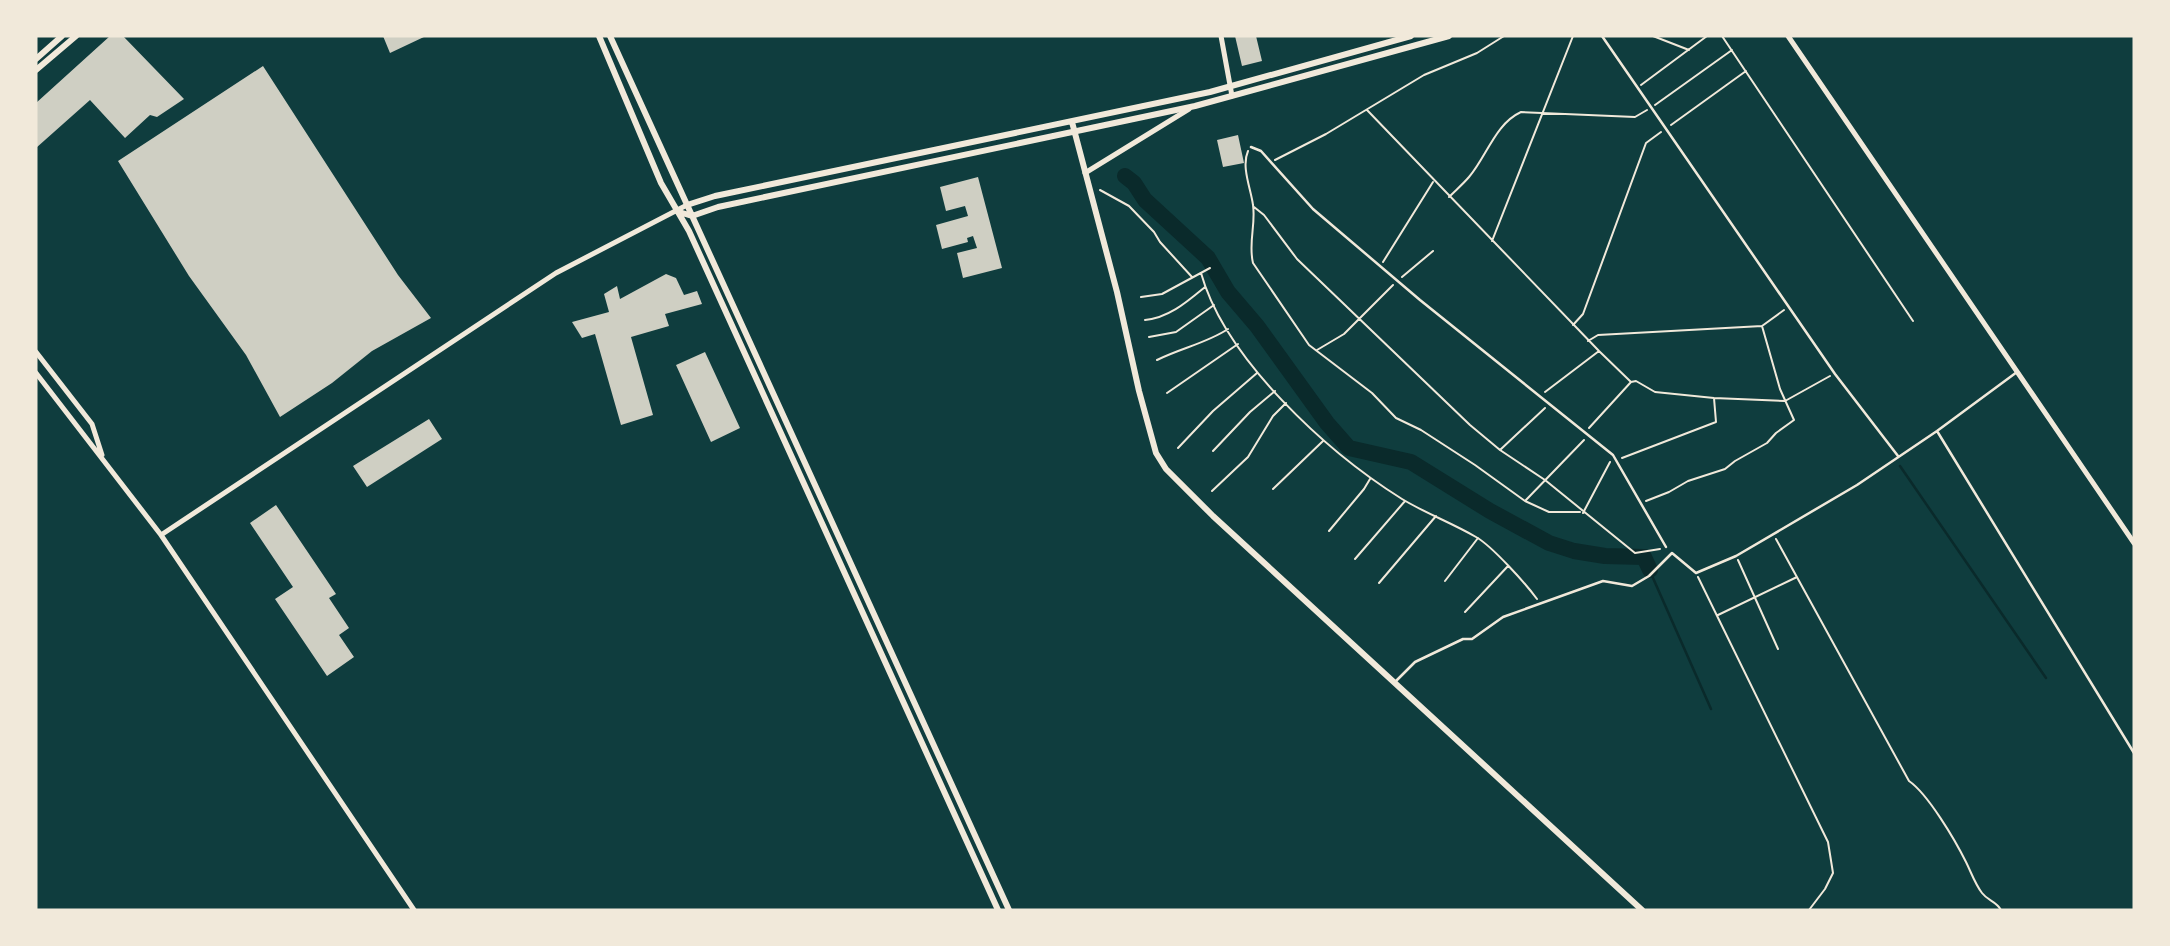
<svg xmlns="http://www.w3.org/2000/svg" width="2170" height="946" viewBox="0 0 2170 946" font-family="Helvetica,sans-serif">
<rect width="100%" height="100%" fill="#0f3d3e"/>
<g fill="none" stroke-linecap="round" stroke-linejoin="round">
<!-- stream -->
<path stroke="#0a2a2b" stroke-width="2.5" d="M1900,466L2046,678
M1653,578L1711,709"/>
<!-- river -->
<path stroke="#0a2a2b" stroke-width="16" d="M1125,176L1134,183L1145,200L1208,258L1228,292L1257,326L1327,423L1349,448L1411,462L1490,511L1549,543L1574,551L1605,556L1644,557L1650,570"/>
</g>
<!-- building -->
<path fill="#cfcfc3" d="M110,36H123L184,99L157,117L150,115L125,138L90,100L36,148V103Z
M383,36H426L390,53Z
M1235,36H1256L1262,61L1242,66Z
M263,66L398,275L431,318L372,351L332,383L280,417L246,355L189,276L118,161Z
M1238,135L1244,163L1223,167L1217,140Z
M978,177L1002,268L963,278L957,253L977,248L973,236L967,238L968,242L942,249L936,225L968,216L965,206L946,211L940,187Z
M666,274L676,278L684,295L697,291L702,304L665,314L669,326L631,337L653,415L621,425L595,334L582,338L572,322L609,312L604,294L617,286L620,299Z
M705,352L740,428L711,442L676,365Z
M429,419L442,439L367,487L353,466Z
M276,505L336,594L329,598L349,628L339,635L354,657L327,676L275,599L293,587L250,523Z"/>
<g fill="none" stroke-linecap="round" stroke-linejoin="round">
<!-- path -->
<path stroke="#f1e9da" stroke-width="2" d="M1653,36L1689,50
M1722,36L1913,321
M1641,85L1707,36
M1655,105L1732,50
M1367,110L1599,351L1631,382L1636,381L1655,392L1714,398L1785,401L1830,376
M1671,125L1746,71
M1248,151C1241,167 1251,189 1253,205C1256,225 1248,243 1253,263L1309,345L1372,393L1396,418L1421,430L1475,465L1525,501L1549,512H1580
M1275,160L1326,134L1424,75L1477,53L1504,36
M1100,190L1129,206L1154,232L1160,242L1192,277
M1449,197C1456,190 1463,184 1469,177C1487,156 1495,124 1521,112L1635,117L1647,110
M1254,207L1264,215L1297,259L1470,425L1500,450L1545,480L1635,553L1660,549
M1492,241L1573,36
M1383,262L1433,182
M1201,273C1225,359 1327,452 1402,499C1425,513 1452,523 1476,537C1492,546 1526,584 1537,599
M1402,277L1433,251
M1141,297L1162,294L1210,268
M1145,320C1169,318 1188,301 1205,287
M1573,325L1583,314L1646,143L1661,132
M1149,337L1176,332L1214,305
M1588,341L1598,335L1762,326L1784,310
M1317,350L1344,334L1393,285
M1157,360C1181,348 1207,343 1228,329
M1545,392L1599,351
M1167,393L1238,344
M1589,428L1631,382
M1178,448L1213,411L1257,373
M1500,450L1545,408
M1213,451L1250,412L1275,391
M1622,458L1716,422L1714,398
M1273,489L1323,441
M1212,491L1248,457L1273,416L1286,403
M1525,501L1584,440
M1646,501L1669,492L1688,481L1725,469L1735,461L1767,443L1776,433L1794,420L1780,389L1762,326
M1583,513L1610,462
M1329,531L1364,489L1370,479
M1776,539L1909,781C1928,794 1955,840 1966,862C1971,872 1975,884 1982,893C1988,901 1996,901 2001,910
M1355,559L1405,501
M1738,560L1778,649
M1698,577L1828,842L1833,873L1825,889L1809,910
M1445,581L1478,538
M1379,583L1436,516
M1465,612L1508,566
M1718,615L1797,577"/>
<!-- service -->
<path stroke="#f1e9da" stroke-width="2.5" d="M1602,36L1835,374L1898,456
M1251,147L1261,151L1313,209L1420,300L1613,455L1666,547
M1937,431L2134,753
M1395,682L1415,662L1463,639H1472L1503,617L1603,581L1632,586L1649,576L1672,553L1696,573L1736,556L1857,485L1937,431L2017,372"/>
<!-- minor -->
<path stroke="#f1e9da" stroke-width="5" d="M1221,36L1232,96
M1788,36L2134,543
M1085,173L1189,109
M36,352L92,424L102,455
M36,373L161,535L414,910
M161,535L556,273L687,205"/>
<!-- tertiary -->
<path stroke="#f1e9da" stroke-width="6" d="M599,36L661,183L689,231L998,910
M610,36L1009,910
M36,59L62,36
M36,70L76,36
M1072,122L1117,292L1139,391L1156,453L1166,469L1213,516L1642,910
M687,205L715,196L1210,92L1411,36
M676,211L692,216L718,207L1195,106L1449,36"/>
</g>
<!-- border -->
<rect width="2170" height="946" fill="none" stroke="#f1e9da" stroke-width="75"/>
</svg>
